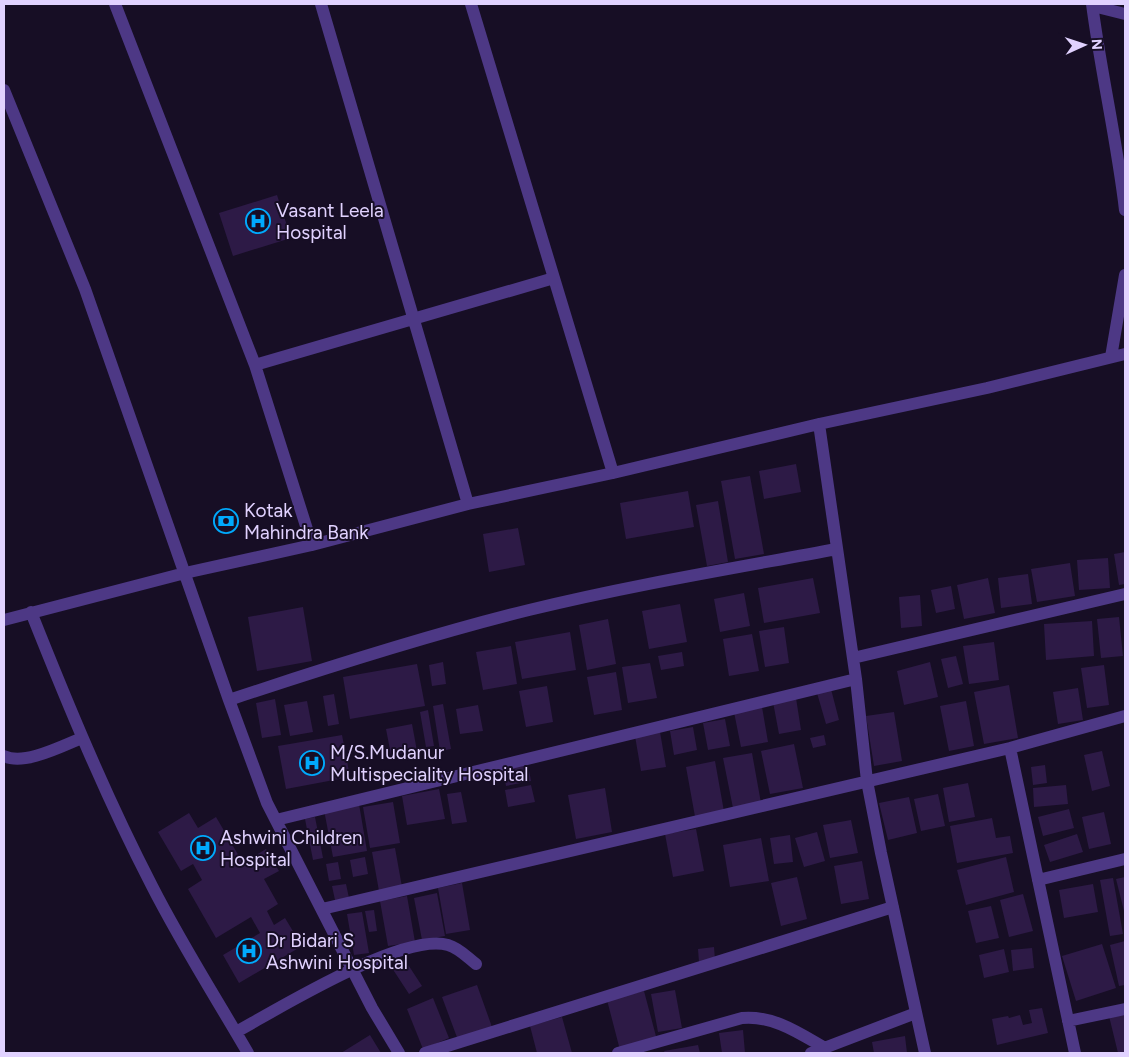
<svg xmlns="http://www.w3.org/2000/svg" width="1129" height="1057" viewBox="0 0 1129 1057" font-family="Figtree,sans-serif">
<rect width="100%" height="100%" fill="#170e25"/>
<!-- building -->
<path fill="#2d1a46" d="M277,195L291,238L233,256L219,213Z
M796,464L801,492L764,499L759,471Z
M750,476L764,554L735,559L721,481Z
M688,491L694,527L626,539L620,503Z
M718,501L728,562L707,566L696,505Z
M518,528L525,565L489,572L483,534Z
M1125,552V584L1119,585L1114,554Z
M1108,558L1110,588L1079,590L1077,560Z
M1070,563L1075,596L1037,602L1031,569Z
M1028,574L1032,604L1001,608L998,578Z
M813,578L820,613L764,623L758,588Z
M988,578L995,613L964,619L957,585Z
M951,586L955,609L936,613L931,590Z
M744,593L750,626L720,632L714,599Z
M920,595L922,626L901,628L899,597Z
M680,604L687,642L649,649L642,611Z
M303,607L312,661L257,671L248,617Z
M1119,617L1123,656L1101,658L1097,619Z
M608,619L616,664L587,670L579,625Z
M1092,621L1094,656L1046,660L1044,624Z
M784,627L789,663L765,667L759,631Z
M570,632L576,670L522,679L515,642Z
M752,634L759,671L729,676L723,639Z
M994,642L999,680L969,684L963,646Z
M511,646L517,684L483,690L476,652Z
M682,652L684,666L661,670L658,656Z
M956,656L963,684L948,688L941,659Z
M443,662L446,684L432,686L429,665Z
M930,662L938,697L904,705L897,671Z
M650,663L657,698L628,703L622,667Z
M417,664L425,706L350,719L343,677Z
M1104,665L1109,705L1087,708L1081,668Z
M616,672L622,710L594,715L587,677Z
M1009,685L1018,738L984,744L974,692Z
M547,686L553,722L526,727L519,691Z
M1078,688L1083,720L1058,724L1053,692Z
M831,689L839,720L826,724L817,693Z
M334,694L339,724L328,726L323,696Z
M796,698L801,730L779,734L773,702Z
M275,699L281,735L262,738L256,703Z
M307,701L313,732L290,736L284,705Z
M966,701L974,746L949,751L940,706Z
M443,704L451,749L440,751L433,706Z
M478,705L483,731L460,734L456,709Z
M762,707L768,742L741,747L734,712Z
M428,710L434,746L426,747L420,712Z
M894,712L902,761L874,766L866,716Z
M725,719L730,746L708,750L703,723Z
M412,724L417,751L391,755L386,729Z
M693,727L697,750L674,755L670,731Z
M660,732L666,767L641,771L635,736Z
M342,735L350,777L286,789L278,746Z
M824,735L826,745L813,748L810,738Z
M794,744L803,788L770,794L761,751Z
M1102,751L1110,786L1092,791L1084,755Z
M752,753L761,803L733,808L723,758Z
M715,761L725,817L696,822L686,767Z
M528,765L531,781L506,786L503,769Z
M1045,765L1047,783L1033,785L1031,767Z
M968,783L975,817L949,822L943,788Z
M531,785L535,802L508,807L505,790Z
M1066,785L1068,804L1034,807L1033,788Z
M605,788L612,832L576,839L568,795Z
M439,789L445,819L407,825L402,796Z
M461,792L467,822L452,824L447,794Z
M938,794L945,826L921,831L914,799Z
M909,797L917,833L888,840L879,803Z
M393,802L400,843L370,848L363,807Z
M359,804L367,851L333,857L324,810Z
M1069,809L1074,828L1043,836L1038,817Z
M1104,812L1111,844L1089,849L1082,817Z
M189,813L198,828L216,817L243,863L266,849L279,871L264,879L278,904L267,911L274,925L285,918L302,946L239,983L223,955L260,933L251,917L216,938L188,889L202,880L193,864L181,871L158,832Z
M315,817L323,858L313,860L305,819Z
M992,818L996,838L1010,836L1013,853L957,863L950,826Z
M851,820L858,853L830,858L823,825Z
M696,829L704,871L673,877L665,834Z
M817,832L825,861L804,867L795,838Z
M1077,834L1083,852L1050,862L1044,845Z
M790,835L793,862L774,864L770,838Z
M761,838L769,881L730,887L723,845Z
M395,848L402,887L379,891L372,852Z
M365,857L368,874L353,877L350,860Z
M1006,857L1014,892L966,905L957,870Z
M862,861L869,899L841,904L834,866Z
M338,862L341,879L329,881L326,864Z
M797,877L807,919L781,926L771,883Z
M1125,877V915L1116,879Z
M1113,878L1123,934L1110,936L1100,880Z
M462,883L470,930L446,934L438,888Z
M346,884L349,898L335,900L332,886Z
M1093,884L1098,912L1064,918L1059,890Z
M437,893L445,936L422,940L414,898Z
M1023,894L1033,931L1009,937L1000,900Z
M407,896L415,942L388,946L380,901Z
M991,906L999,938L976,943L968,911Z
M374,910L377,931L369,932L365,911Z
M362,912L369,953L354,955L347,914Z
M1125,941V985L1119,986L1110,945Z
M1102,944L1116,988L1076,1001L1062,956Z
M714,947L715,960L699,962L698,949Z
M1032,948L1034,968L1013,971L1011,950Z
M1004,949L1009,972L984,978L979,955Z
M405,960L422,986L409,994L392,968Z
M477,985L492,1027L458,1040L442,997Z
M675,990L682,1028L658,1032L651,994Z
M644,991L657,1040L620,1050L607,1000Z
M433,998L449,1038L423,1049L407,1009Z
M1042,1008L1048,1033L997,1045L992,1019L1008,1016L1009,1018L1020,1015L1023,1025L1032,1023L1029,1010Z
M1125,1013V1053H1118L1109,1016Z
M562,1017L572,1053H537L530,1026Z
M743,1030L745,1053H722L719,1033Z
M370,1035L381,1053H341Z
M905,1036L907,1053H874L872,1042Z
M698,1045L700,1053H665L664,1051Z"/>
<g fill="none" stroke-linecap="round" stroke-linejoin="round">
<!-- minor -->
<path stroke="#4d3885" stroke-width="12" d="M115,4L255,365L312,545
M321,4L468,504
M471,4L613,473
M1092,4C1101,73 1117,141 1125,210
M1093,6L1125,14
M4,90L85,289L229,700L267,803L372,1008L399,1053
M1111,357L1125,275
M255,365L554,278
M819,424L856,679L867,781L881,853L925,1053
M31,612C68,705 106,797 152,886C181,943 216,998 248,1053
M4,620L185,573L312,545L468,504L613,473L819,424L987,388L1125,354
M853,658L1125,594
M229,700C328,667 428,635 529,610C631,585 735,568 837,549
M1010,748L1075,1053
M4,756C24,766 62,746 82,738
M276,820L856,679
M1038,880L1125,859
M322,909L1010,748L1125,716
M1068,1021L1125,1009
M236,1032C278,1009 403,932 448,945C459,948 467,957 476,964
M425,1053L893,907
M618,1053L742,1018C773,1015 799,1033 825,1048
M811,1053L916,1013"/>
</g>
<!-- icons -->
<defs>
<symbol id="hospital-ring" viewBox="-11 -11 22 22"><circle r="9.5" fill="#170e25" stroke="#00aafd" stroke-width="1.5"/><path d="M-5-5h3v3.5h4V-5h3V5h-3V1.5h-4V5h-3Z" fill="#00aafd"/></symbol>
<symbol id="bank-ring" viewBox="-11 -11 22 22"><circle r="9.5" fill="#170e25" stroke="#00aafd" stroke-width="1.5"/><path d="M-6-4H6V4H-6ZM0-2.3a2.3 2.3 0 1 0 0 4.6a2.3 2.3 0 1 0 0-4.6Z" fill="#00aafd"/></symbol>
</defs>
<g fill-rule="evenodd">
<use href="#hospital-ring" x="244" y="207" width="28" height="28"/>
<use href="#bank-ring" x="212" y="507" width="28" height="28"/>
<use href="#hospital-ring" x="298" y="749" width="28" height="28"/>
<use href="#hospital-ring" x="189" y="834" width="28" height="28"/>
<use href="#hospital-ring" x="235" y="937" width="28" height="28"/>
</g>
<g text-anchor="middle" stroke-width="4" stroke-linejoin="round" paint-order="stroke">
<!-- poi labels -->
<g font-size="19" fill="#e1d2ff" stroke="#170e25" text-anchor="start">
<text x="276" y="217">Vasant Leela<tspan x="276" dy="22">Hospital</tspan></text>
<text x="244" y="517">Kotak<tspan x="244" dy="22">Mahindra Bank</tspan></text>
<text x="330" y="759">M/S.Mudanur<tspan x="330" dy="22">Multispeciality Hospital</tspan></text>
<text x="220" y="844">Ashwini Children<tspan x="220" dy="22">Hospital</tspan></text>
<text x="266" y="947">Dr Bidari S<tspan x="266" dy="22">Ashwini Hospital</tspan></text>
</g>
</g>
<!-- border -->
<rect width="1129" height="1057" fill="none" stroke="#e1d2ff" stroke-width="10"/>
<!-- north arrow -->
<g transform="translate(1084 45) rotate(87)" stroke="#170e25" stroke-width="4" paint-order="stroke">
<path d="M0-4L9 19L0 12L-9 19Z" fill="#e1d2ff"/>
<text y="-8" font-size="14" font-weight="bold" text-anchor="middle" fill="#e1d2ff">N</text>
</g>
</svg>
